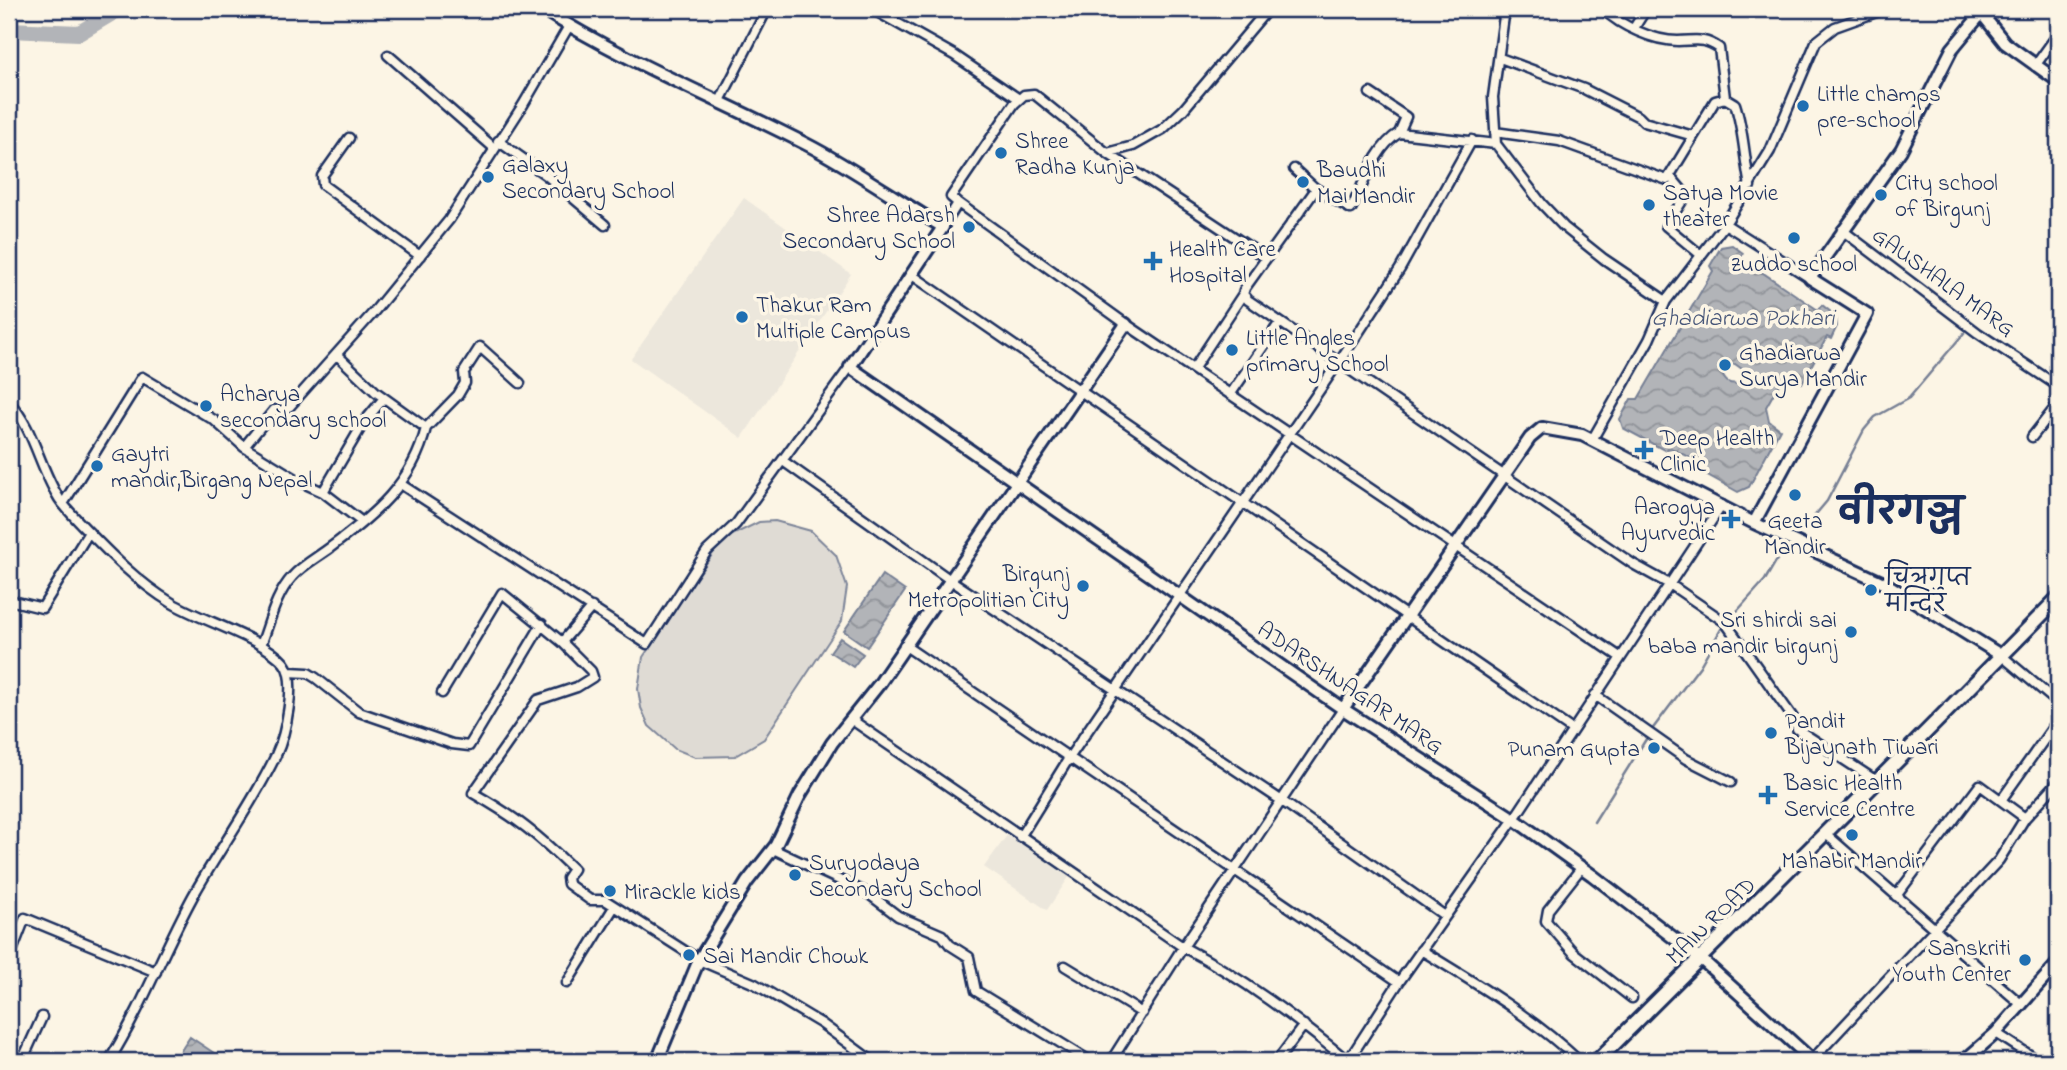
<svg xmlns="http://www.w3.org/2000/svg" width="2067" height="1070" viewBox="0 0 2067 1070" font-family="'Indie Flower','Playpen Sans Deva',sans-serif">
<defs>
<pattern id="water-waves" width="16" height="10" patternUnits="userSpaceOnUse" patternTransform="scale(1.75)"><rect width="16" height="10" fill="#b2b4b8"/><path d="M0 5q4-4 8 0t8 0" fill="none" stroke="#909399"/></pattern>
</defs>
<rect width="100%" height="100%" fill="#fcf5e5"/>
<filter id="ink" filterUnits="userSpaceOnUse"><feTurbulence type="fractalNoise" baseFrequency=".0143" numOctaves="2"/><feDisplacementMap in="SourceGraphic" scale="14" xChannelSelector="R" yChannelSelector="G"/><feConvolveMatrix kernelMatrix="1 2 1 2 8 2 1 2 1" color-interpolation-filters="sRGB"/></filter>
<g filter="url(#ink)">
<!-- built -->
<path fill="#ece7dc" d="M744,198L851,274L742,438L631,359Z
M1008,834L1069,877L1047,910L984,867Z"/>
<!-- green -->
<path fill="#dfdbd4" stroke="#7d8599" stroke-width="2" d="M775,521L811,531L836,555L847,587L842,621L764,739L735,756L695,757L675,749L649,726L641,708L638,689L643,657L722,540L759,522Z"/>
<!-- water -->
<path fill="url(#water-waves)" stroke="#767f94" stroke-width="2" fill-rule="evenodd" d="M1732,245L1743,253L1741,258L1818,310L1822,305L1836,316L1837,326L1831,339L1827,337L1802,383L1793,379L1779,384L1766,407L1769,421L1780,429L1749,487L1738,492L1697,469L1696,461L1671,448L1664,450L1623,428L1620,419L1631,399H1638L1713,271L1710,266L1721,247ZM1735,364L1742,369L1743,377L1739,383C1729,385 1725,382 1722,373L1725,367Z
M882,575L905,591L867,647L844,631Z
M840,638L863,654L853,667L830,652Z
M190,1037L226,1061H174Z"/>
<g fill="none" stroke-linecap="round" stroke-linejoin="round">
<!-- stream -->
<path stroke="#767f94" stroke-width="2.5" d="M1801,532L1827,501L1864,430L1875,417L1909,398L1964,333
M1651,731L1700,666L1721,629L1765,580L1786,544
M1594,822L1648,736"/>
<!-- river -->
<path stroke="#b2b4b8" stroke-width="16" d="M9,30L79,33L119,9"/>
<defs>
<path id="minor" d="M872,9L954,55L1019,99
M1505,9L1493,97L1496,144L1542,204L1564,227L1604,259L1666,301
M1603,9C1621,26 1653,41 1678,41C1695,41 1703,37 1719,48L1725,98L1735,104C1744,131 1744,158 1750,186
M1634,28L1646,9
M388,55L493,147
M1500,58L1584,89L1639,117L1644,122L1690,135L1691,139
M2035,66L2058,34
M1370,93L1406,117L1399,133
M720,101L767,9
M1495,132L1559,141L1667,180L1715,101L1725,98
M349,138L322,176L323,185L420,256
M498,141L546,175L605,225
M1107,153L1133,146L1163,129L1183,110L1268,9
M1294,169L1316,189L1351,209C1363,186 1375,147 1399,133L1496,144
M1670,176L1686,195L1666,226L1701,255
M1316,189L1245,288L1243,294L1248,300L1633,564L1671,585L1725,622L1796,722L1797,729L1875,780
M958,203L1126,324L1620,657
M1725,224L1810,278
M943,227L958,203L951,197L1014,104L1024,95L1034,94L1107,153L1266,258
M1842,230L1978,333L2058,386
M912,275L1571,729
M1194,368L1243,294
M1232,392L1280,322
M9,402C33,427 39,465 57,495C62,505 73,515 81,524C108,552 138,583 172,603C202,621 263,638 284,663C298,680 285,736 276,755C253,804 219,849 193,896C163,951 142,1008 109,1061
M426,428L458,395L465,383L464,372L480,347L520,383
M2032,437L2058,404
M1592,440L1649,340L1666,301L1725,224L1770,151L1816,42L1835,27L1885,9
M244,447L274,410L282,411L290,406L373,313L449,220L523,105L569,26
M783,461L949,579L1282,801L1445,916
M402,485L647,644L707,551L736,524L850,367
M323,492L364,422L384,398
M63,504L142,377L214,420L244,447L301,482L323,492L362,522
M9,600L42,608L89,532
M562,642L591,671L593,677L577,687L538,700L473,793C517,818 538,835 573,869L567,878L568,884L590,900H605L699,960L755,984L822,1024L872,1061
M261,645C270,622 275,596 292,577C302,565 318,557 331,547C374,515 413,483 426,428L376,392L337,355
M904,645L1399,982
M2002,656L2058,703
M289,672L308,673L316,678L359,712L452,744L469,746L542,624
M442,693L502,593L562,642L592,607
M1595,695L1686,759L1731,782
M852,720L1183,947C1243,978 1297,1019 1348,1061
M2002,799L2058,720
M1827,835L2022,1005
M1020,837L1069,758L1355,338L1400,269L1472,140
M773,849L869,894L898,916L942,935L950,945L969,957L976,991L1090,1061
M1582,867L1548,910L1546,921L1574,953L1632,998
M1896,896L1980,785L2025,818
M1421,950C1477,984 1531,1016 1579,1061
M9,959L25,918L156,972
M1065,966L1142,1013
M567,983L614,907
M1996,1033L2039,1061
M22,1061L42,1017
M1111,1061L1183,947L1343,709
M1277,1061L1304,1025
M1348,1061L1399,982L1514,819L1722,505
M1811,1061L1999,860L2025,818L2058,782"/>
<path id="tertiary" d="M542,9C626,62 718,99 806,144C853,168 897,200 943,227L850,367L1343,709L1514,819L1592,875L1701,959L1813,1061
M1985,9L1952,49L1901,150L1810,278L1867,314L1754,523L1888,585L2002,656
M1982,14L2005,43L2058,81
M1343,709L1530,438L1542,428L1582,435L1754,523
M657,1061L699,960L747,882L776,845L800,795L832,743L880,683L1126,324
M1964,1061L1996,1033L2058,963"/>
<path id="primary" d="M1597,1061C1751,907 1906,754 2058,598"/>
</defs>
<!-- minor casing -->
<use href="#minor" stroke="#1b2f5e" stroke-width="13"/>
<!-- tertiary casing -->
<use href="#tertiary" stroke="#1b2f5e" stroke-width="16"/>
<!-- primary casing -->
<use href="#primary" stroke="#1b2f5e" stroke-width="18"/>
<!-- minor -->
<use href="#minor" stroke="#fcf5e5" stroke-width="8"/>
<!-- tertiary -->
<use href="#tertiary" stroke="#fcf5e5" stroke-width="10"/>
<!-- primary -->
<use href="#primary" stroke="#fcf5e5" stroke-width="12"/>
</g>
</g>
<!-- markers -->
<g fill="#1f6fb2" stroke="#fcf5e5" stroke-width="2.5">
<circle cx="1803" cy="106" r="7"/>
<circle cx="1001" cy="153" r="7"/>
<circle cx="488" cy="177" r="7"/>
<circle cx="1303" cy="182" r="7"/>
<circle cx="1881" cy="195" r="7"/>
<circle cx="1649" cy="205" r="7"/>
<circle cx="969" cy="227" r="7"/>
<circle cx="1794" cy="238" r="7"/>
<path d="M1149.5 250.5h7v7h7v7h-7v7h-7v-7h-7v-7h7z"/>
<circle cx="742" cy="317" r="7"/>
<circle cx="1232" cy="350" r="7"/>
<circle cx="1725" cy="365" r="7"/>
<circle cx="206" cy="406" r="7"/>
<path d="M1640.5 439.5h7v7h7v7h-7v7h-7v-7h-7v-7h7z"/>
<circle cx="97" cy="466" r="7"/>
<circle cx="1795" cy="495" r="7"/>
<path d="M1727.5 508.5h7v7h7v7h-7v7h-7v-7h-7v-7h7z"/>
<circle cx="1083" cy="586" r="7"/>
<circle cx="1871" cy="590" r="7"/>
<circle cx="1851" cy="632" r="7"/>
<circle cx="1771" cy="733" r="7"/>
<circle cx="1654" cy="748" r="7"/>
<path d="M1764.5 784.5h7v7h7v7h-7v7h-7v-7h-7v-7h7z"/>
<circle cx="1852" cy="835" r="7"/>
<circle cx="795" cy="875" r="7"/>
<circle cx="610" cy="891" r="7"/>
<circle cx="689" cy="955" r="7"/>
<circle cx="2025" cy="960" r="7"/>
</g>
<g text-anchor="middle" stroke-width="7" stroke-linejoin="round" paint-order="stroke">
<!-- poi labels -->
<g font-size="23" fill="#1b2f5e" stroke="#fcf5e5" text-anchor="start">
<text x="1817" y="101">Little champs<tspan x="1817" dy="26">pre-school</tspan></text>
<text x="1015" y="148">Shree<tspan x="1015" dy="26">Radha Kunja</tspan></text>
<text x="502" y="172">Galaxy<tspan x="502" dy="26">Secondary School</tspan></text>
<text x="1317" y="177">Baudhi<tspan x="1317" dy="26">Mai Mandir</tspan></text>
<text x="1895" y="190">City school<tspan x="1895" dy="26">of Birgunj</tspan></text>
<text x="1663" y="200">Satya Movie<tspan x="1663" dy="26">theater</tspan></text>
<text x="955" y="222" text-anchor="end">Shree Adarsh<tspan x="955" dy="26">Secondary School</tspan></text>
<text x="1169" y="256">Health Care<tspan x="1169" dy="26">Hospital</tspan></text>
<text x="1794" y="271" text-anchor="middle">zuddo school</text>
<text x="756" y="312">Thakur Ram<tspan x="756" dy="26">Multiple Campus</tspan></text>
<text x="1246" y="345">Little Angles<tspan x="1246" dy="26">primary School</tspan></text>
<text x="1739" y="360">Ghadiarwa<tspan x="1739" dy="26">Surya Mandir</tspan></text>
<text x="220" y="401">Acharya<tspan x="220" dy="26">secondary school</tspan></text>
<text x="1660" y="445">Deep Health<tspan x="1660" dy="26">Clinic</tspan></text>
<text x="111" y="461">Gaytri<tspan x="111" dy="26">mandir,Birgang Nepal</tspan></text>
<text x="1715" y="514" text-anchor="end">Aarogya<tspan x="1715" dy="26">Ayurvedic</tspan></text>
<text x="1795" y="528" text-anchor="middle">Geeta<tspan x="1795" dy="26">Mandir</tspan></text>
<text x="1069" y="581" text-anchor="end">Birgunj<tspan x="1069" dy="26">Metropolitian City</tspan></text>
<text x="1885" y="585">चित्रगुप्त<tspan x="1885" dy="26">मन्दिर</tspan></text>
<text x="1837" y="627" text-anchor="end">Sri shirdi sai<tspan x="1837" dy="26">baba mandir birgunj</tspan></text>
<text x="1785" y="728">Pandit<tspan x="1785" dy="26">Bijaynath Tiwari</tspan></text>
<text x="1640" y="756" text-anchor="end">Punam Gupta</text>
<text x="1784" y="790">Basic Health<tspan x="1784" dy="26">Service Centre</tspan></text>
<text x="1852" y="868" text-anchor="middle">Mahabir Mandir</text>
<text x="809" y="870">Suryodaya<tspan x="809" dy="26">Secondary School</tspan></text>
<text x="624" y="899">Mirackle kids</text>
<text x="2011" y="955" text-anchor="end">Sanskriti<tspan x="2011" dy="26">Youth Center</tspan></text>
<text x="703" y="963">Sai Mandir Chowk</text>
</g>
<!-- street labels -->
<g font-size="23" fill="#1b2f5e" stroke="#fcf5e5">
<text transform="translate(1944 281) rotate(36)" y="8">GAUSHALA MARG</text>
<text transform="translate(1351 687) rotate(34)" y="8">ADARSHNAGAR MARG</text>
<text transform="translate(1710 920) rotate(-44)" y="8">MAIN ROAD</text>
</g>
<!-- water labels -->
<g font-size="24" font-style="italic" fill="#485779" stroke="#fcf5e5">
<text x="1743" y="325">Ghadiarwa Pokhari</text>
</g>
<!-- town labels -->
<g font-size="37" font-weight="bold" fill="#1b2f5e" stroke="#fcf5e5">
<text x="1901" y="523">वीरगञ्ज</text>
</g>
</g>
<!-- margin -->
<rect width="2067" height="1070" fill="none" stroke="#fcf5e5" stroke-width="35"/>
<rect x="18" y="18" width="2032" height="1035" fill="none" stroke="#1b2f5e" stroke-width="2.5" filter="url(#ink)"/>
</svg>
